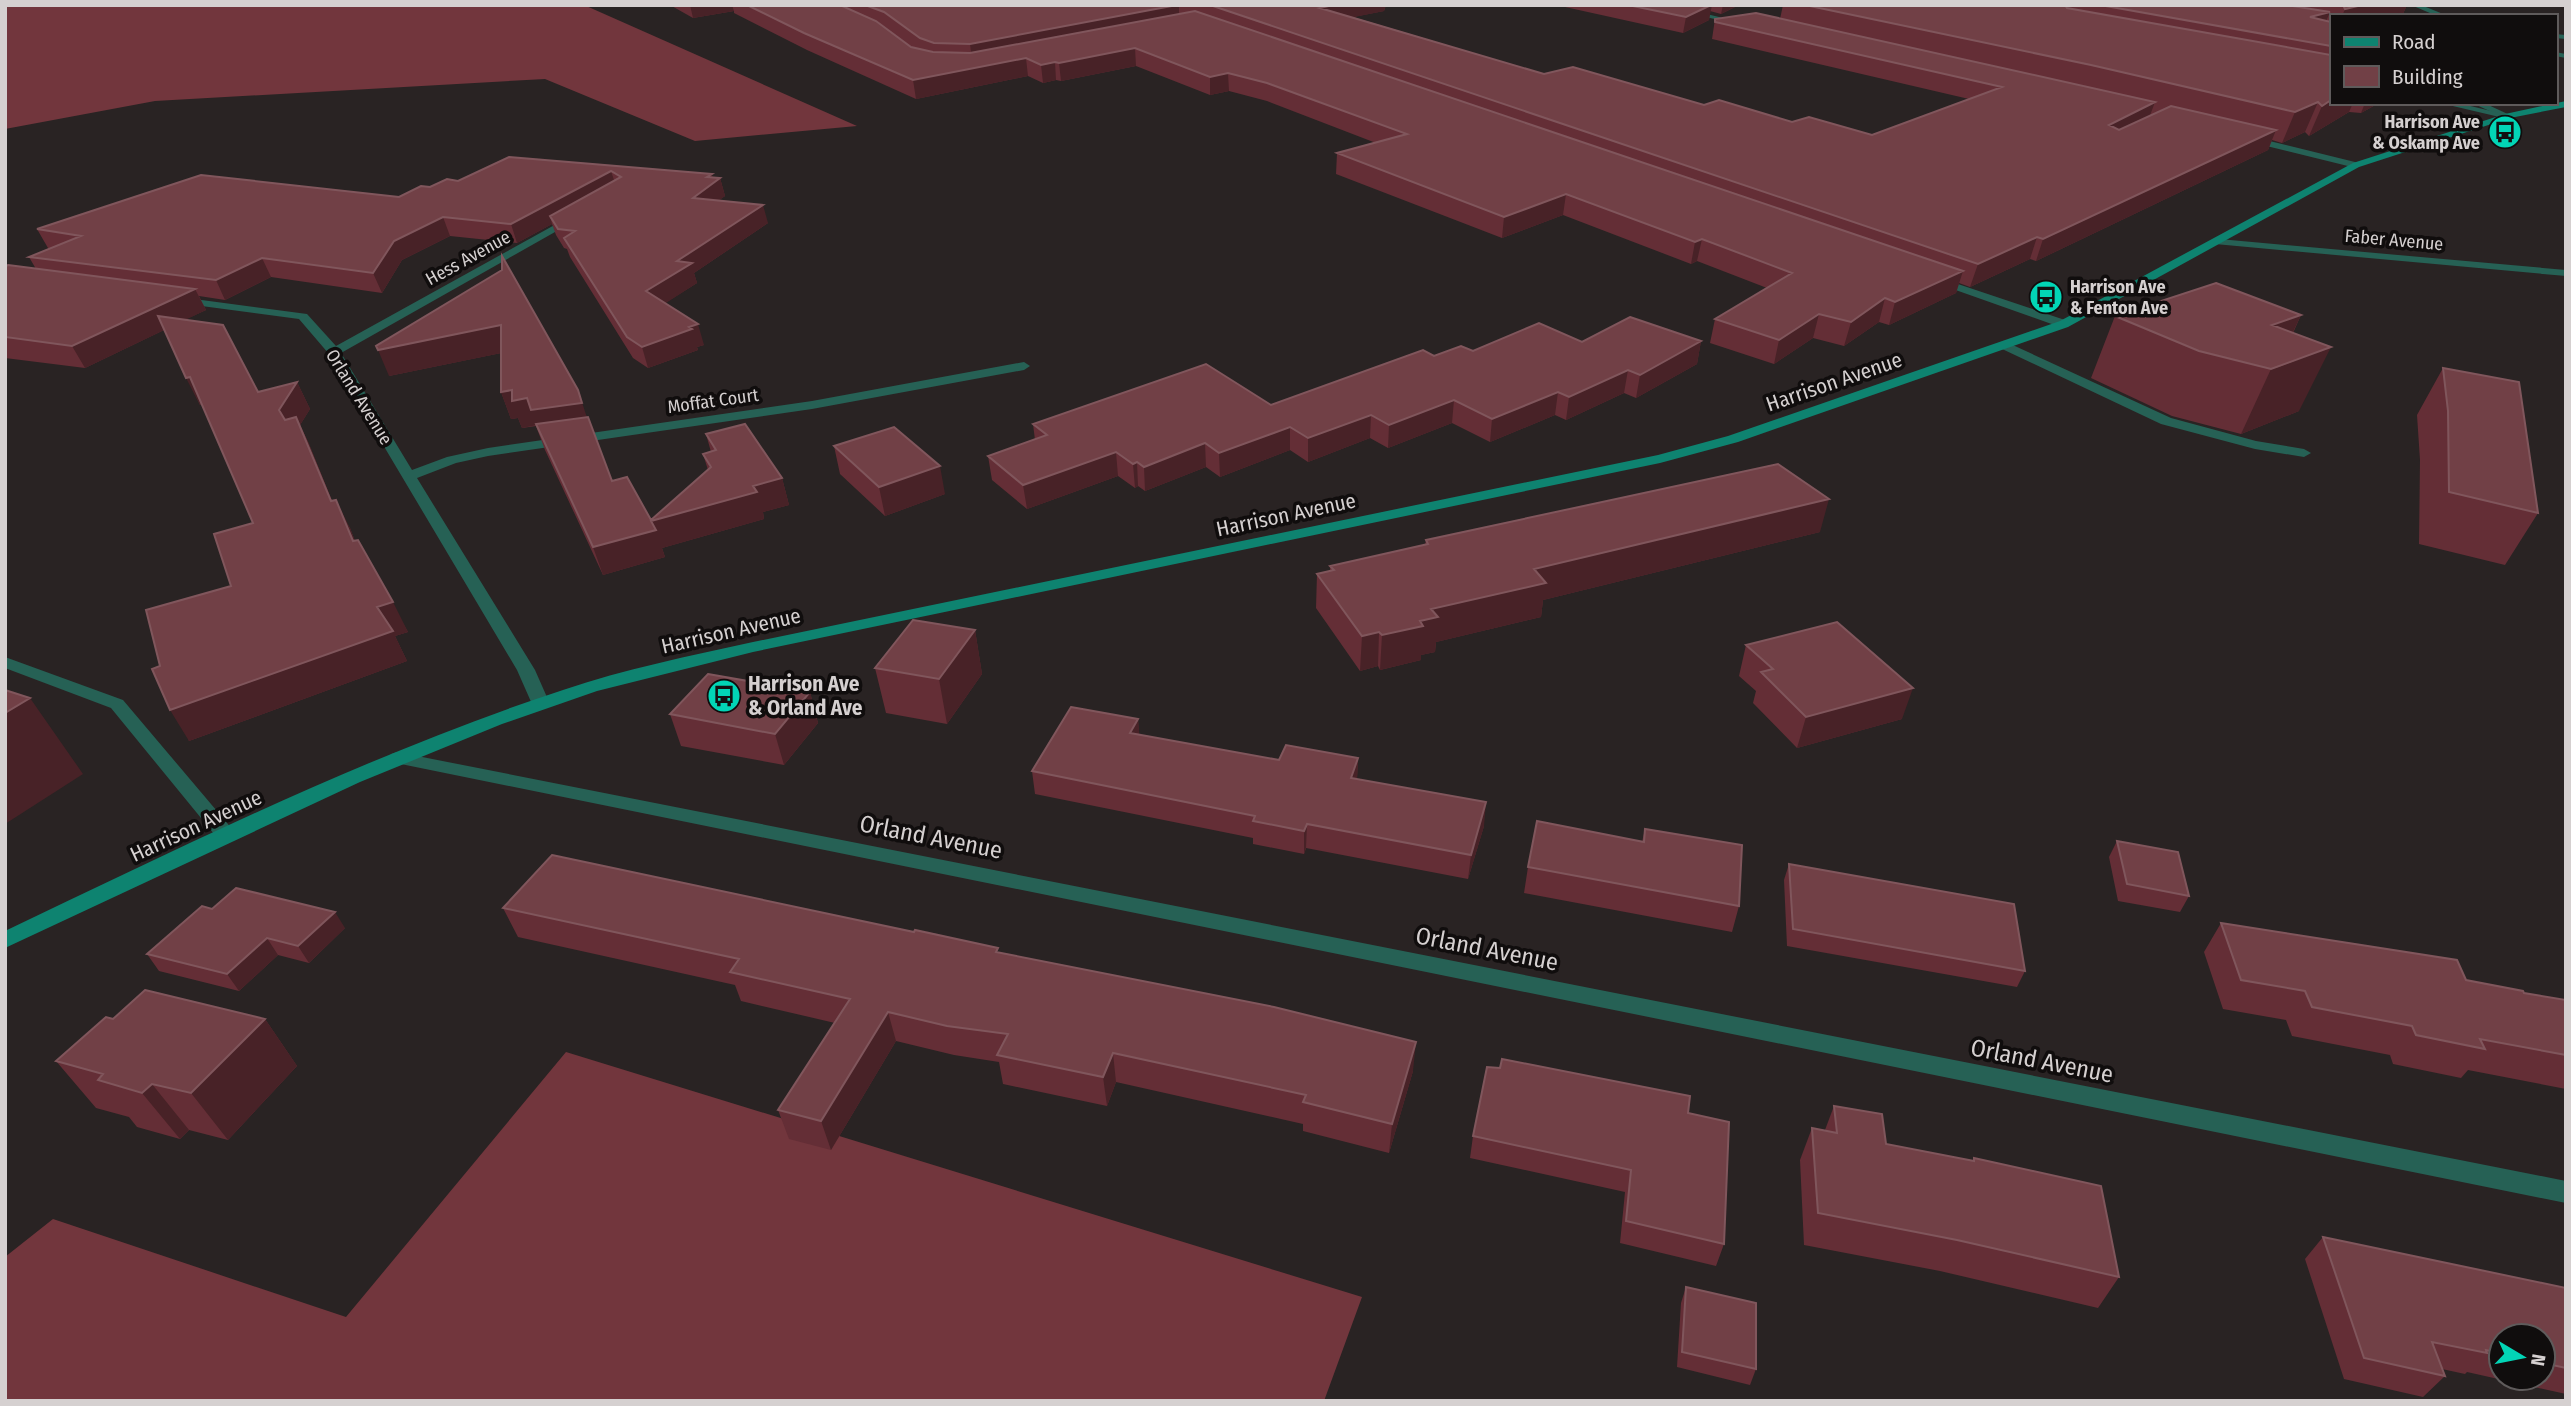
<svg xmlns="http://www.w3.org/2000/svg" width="2571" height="1406" viewBox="0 0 2571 1406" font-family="'Fira Sans Condensed',sans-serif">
<rect width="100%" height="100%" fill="#292323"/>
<!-- forest -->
<path fill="#72363d" d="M5,5H584L857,126L695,141L545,79L155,101L5,129Z
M566,1052L1362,1297L1324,1401H5V1257L53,1219L346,1317Z"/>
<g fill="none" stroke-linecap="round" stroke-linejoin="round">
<!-- lane -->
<path fill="#266155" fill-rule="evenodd" d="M2411,5H2421L2448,16H2437Z
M2555,34L2566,35V39L2555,38Z
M2555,52L2566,54V58L2555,56Z
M2472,103H2484L2512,116L2505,118Z
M2004,341L2171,418L2256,441L2304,449L2311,453L2304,457L2255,449L2161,424L2000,348L1998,345Z
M5,657L123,700L233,830L236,835L233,840H219L111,708L5,668Z"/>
<!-- street -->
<path fill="#266155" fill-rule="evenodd" d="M1655,5H1669L1744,23L1740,25Z
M2440,103H2458L2512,116L2508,119Z
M2249,136L2359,163L2361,165L2356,168L2246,141V137Z
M569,217L578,219L341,353L412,470L447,457L488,448L812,401L1024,362L1030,366L1024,370L812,409L488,456L456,463L417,478L535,670L550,704L541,710L532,704L517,670L329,354L299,319L179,303L173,300L179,297L307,314L336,346Z
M2219,239L2566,270V276L2215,244L2214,242Z
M1937,277L2068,321L2070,324L2060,327L1933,282V278Z
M397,752L2566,1181V1203L391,762L388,758L391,754Z"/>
<!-- secondary -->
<path fill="#0e8370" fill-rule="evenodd" d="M2566,101V107L2510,118L2359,167L2068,327L1738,442L1660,463L753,652L597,691L502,724L360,782L5,948V931C188,844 371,753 563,690C625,669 689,656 753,642L1658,455L1728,436L2060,321L2353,163L2505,114Z"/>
</g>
<!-- wall -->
<path fill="#642e36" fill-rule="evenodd" d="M670,5H1386L1384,11L1353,17L1544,74L1792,122L1872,135L1969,99L1712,39L1715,19H1780L1783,5H2407L2402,16H2331V103H2379L2361,113L2349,112L2309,136L2305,132L2282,143L2272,140L2268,150L2036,261L2030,259L1970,287L1959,283L1956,293L1889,325L1879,322L1844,346L1813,338L1774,364L1710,343L1715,319L1767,288L1697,261L1691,264L1563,215L1502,238L1336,174L1337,153L1376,143L1267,101L1229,91L1210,95L1136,66L1061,81L1056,80L1043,83L1028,76L916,99L807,50L734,13V11L693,18Z
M1556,5H1739L1721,14L1710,11L1709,20L1683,33Z
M509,157L720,178L725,196L719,200L768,223L694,273L697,283L665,303L704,345L697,347L698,350L648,368L633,358L570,257L567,249L564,248L556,235L552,224L517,243L450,236L402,260L382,293L271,277L225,300L199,296L206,310L184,320L258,392L297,382L310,409L300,425L309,444L332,501L350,528L355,541L408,632L395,636L407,661L189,741L160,666L231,586L253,523L202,404L200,405L164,330L85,368L5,358V267L36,269L29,257L50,249L48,248L37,229L399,197L430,187L458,181Z
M502,270L587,417L612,481L651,520L708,470L703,454L711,452L706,434L782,478L789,505L763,512L764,519L662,548L665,557L603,575L545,450L536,426L522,428L518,418L511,419L501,392V353L389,376Z
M2301,315L2293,333L2299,411L2241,434L2172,416L2091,378L2115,316Z
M1701,341L1697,364L1636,398L1624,393L1566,420L1555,415L1490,442L1452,423L1388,448L1370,438L1308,462L1290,450L1220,477L1206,467L1145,491L1138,486L1135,488L1118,476L1027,509L992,480L988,456L1035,440L1033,424L1271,405L1434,356L1473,351L1582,342Z
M2443,368L2538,513L2505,565L2419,544L2420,460L2417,415Z
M834,446L945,494L885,516L840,474Z
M1820,532L1543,600L1541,617L1436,642L1435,652L1421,655V660L1380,670L1378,666L1360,671L1316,608L1317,574L1330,571V566L1425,545L1426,540Z
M975,630L982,674L947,724L886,713L875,668Z
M1746,645L1902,719L1797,748L1753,703L1756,691L1739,676Z
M810,692L818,723L784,765L681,746L670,714Z
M1138,719L1139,735L1279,760L1358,758L1357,779L1484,826L1468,879L1306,848L1304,854L1253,844V838L1035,794L1032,771Z
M1645,829L1739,906L1732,932L1524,893L1528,867L1642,842Z
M2117,841L2189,896L2180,912L2118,901L2109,857Z
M1789,864L2025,971L2017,987L1787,946L1784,880Z
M503,908L999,953L1413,1071L1389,1153L1303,1131V1124L1116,1082L1107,1106L1003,1084L999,1062L954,1055L896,1041L831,1150L789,1139L778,1110L835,1023L741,1001L735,985L518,937Z
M212,909L345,928L309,963L278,955L239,991L159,971L147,954Z
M2221,923L2524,993L2566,1000V1089L2468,1070L2461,1078L2393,1064L2390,1055L2292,1036L2286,1020L2223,1009L2204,952Z
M113,1019H265L297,1066L228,1140L189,1130L180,1139L137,1127L129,1117L96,1108L56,1061Z
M1834,1106L1886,1144L1973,1161L1974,1158L2119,1277L2098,1308L1940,1271L1804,1245L1800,1160L1812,1128L1825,1130Z
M1688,1113L1724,1244L1716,1266L1620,1243L1625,1192L1470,1158L1473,1136Z
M2323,1237L2566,1288V1394L2467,1372L2465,1374L2442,1369L2445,1376L2423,1397L2344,1379L2305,1259ZM2501,1336H2543V1378H2501Z
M1686,1287L1756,1369L1750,1385L1677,1367L1681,1303Z"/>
<!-- shaded-wall -->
<path fill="#482227" d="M690,5H732L734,11L693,18Z
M1179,5V21L972,61L970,44Z
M1333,5H1386L1384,11L1320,24V8Z
M1712,5L1709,20L1683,33L1686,17Z
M1723,5H1739L1721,14Z
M2362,5H2407L2402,16H2342L2345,9Z
M2330,12L2319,38L2310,17Z
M1135,48L1136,66L1061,81L1059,63Z
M1026,58L1028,76L916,99L913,80Z
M1055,62L1056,80L1043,83L1041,65Z
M1228,73L1229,91L1210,95V77Z
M2331,100V103H2353L2349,112L2309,136L2322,106Z
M2155,102L2148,121L2102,144L2109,125Z
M2318,102L2305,132L2282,143L2295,112Z
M2365,103H2379L2361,113Z
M2276,130L2268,150L2036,261L2043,239Z
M611,171L617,189L550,216L552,224L517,243L511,224Z
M712,174L714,183L720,178L725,196L698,216L693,198L707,177Z
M1566,194L1563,215L1502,238L1504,217Z
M763,205L768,223L694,273L697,283L652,312L646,291L677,261Z
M443,217L450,236L402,260L382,293L373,273L394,241Z
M2037,237L2030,259L1970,287L1978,264Z
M1702,239L1697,261L1691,264L1695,242Z
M262,258L271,277L225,300L216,280Z
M1963,271L1956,293L1889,325L1895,302Z
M195,289L206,310L85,368L72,346Z
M1885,298L1879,322L1844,346L1851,322Z
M1819,314L1813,338L1774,364L1779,340Z
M2301,315L2276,368L2331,347L2299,411L2241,434L2271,369L2272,325Z
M698,324L704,345L697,347L698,350L648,368L642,347Z
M501,325L511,351L389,376L378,350Z
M1701,341L1697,364L1636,398L1640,375Z
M1628,370L1624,393L1566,420L1569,397Z
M190,377L204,404L200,405L186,378Z
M297,382L310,409L300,425L309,444L344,530L331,501L292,437L279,410Z
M512,390H578L591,430L537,425L522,428L518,418L511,419L501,392Z
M1558,392L1555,415L1490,442L1492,419Z
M1454,400L1452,423L1388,448L1389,425Z
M1371,415L1370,438L1308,462V438Z
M1290,427V450L1220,477L1219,453Z
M1205,443L1206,467L1145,491L1144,467Z
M1116,452L1118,476L1027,509L1023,485Z
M1137,462L1138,486L1135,488L1133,464Z
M940,466L945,494L885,516L879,487Z
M782,478L789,505L763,512L764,519L662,548L665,557L603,575L593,547L651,521L753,486Z
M1829,499L1820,532L1543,600L1541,617L1436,642L1435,652L1421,655V660L1380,670L1382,635L1420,621L1431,609L1534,569Z
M336,500L350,528L367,571L353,541Z
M393,602L408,632L395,636L407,661L189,741L170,710L377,607Z
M975,630L982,674L947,724L939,679Z
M1379,632L1378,666L1360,671L1362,636Z
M1913,688L1902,719L1797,748L1806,717Z
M810,692L818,723L784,765L775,734Z
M30,698L83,774L5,824V713Z
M1138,719L1140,742L1130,733Z
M1358,758L1357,780L1351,778Z
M1486,802L1484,826L1468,879L1471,855Z
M1307,824L1306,848L1304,854V831Z
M335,912L345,928L309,963L298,946Z
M267,938L278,955L239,991L227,974Z
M888,1012L896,1041L831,1150L821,1121Z
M265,1019L297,1066L228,1140L191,1093Z
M1416,1042L1413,1071L1389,1153L1392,1124Z
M1113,1053L1116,1082L1107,1106L1103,1077Z
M152,1084L189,1130L180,1139L142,1093Z"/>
<!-- building -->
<path fill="#714046" stroke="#80565c" stroke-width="2" d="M747,5H840L876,21L911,47L933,52L970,53L1195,11L1963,271L1895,302L1885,298L1851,322L1819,314L1779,340L1715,319L1792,273L1702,239L1695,242L1566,194L1504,217L1337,153L1407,134L1267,83L1228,73L1210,77L1135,48L1059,63L1055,62L1041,65L1026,58L913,80L804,33Z
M865,5H1177L970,44L934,43L920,38L884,12Z
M1210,5H1333L1320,8L1544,74L1573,67L1704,105L1719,100L1792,122L1809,117L1872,135L2002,87L1715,22V19L1756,13L2155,102L2109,125L2119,130L2171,106L2276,130L2043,239L2037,237L1978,264Z
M1628,5H1711L1686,17Z
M1805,5H2065L2067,8L2331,55V100L2322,106L2318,102L2295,112L2091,65Z
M2100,5H2286L2330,12L2310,17L2331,22V46Z
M2343,5H2362L2345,9Z
M509,157L712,174L707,177L720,178L693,198L763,205L677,261L692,263L646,291L698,324L689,327L692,329L642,347L627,337L564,238L575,231L558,229L550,216L621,177L611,171L511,224L443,217L394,241L373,273L262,258L216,280L29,257L81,236L37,229L201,175L399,197L421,186L430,187L447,179L458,181Z
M502,256L578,390L582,403L531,410L527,398L512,401V390L501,392V325L378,350L376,346L502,270Z
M8,265L195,289L72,346L5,337V267Z
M2216,283L2301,315L2272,325L2331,347L2271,369L2199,351L2115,316Z
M158,316L223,325L258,392L297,382L279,410L285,420L296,417L331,501L336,500L353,541L358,540L393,602L377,607L393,631L170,710L152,669L160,666L146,610L231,586L214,534L253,523L190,377L186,378Z
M1630,317L1701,341L1640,375L1628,370L1569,397L1558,392L1492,419L1454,400L1389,425L1371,415L1308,438L1290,427L1219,453L1205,443L1144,467L1137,462L1133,464L1116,452L1023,485L988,456L1047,435L1033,424L1206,364L1271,405L1423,350L1434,356L1461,346L1473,351L1539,323L1582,342Z
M2443,368L2519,382L2538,513L2449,492L2448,411Z
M588,417L612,481L627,477L651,520L711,467L703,454L716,450L706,434L745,424L782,478L753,486L757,492L651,521L656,530L593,547L536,424Z
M894,427L940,466L879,487L834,446Z
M1778,464L1829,499L1534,569L1546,583L1431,609L1438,617L1420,621L1423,626L1382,635L1379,632L1362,636L1317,574L1334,570L1330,566L1428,544L1426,540Z
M913,620L975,630L939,679L875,668Z
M1837,622L1913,688L1806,717L1761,672L1773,669L1746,645Z
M708,674L810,692L775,734L670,714Z
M5,690L30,698L5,713Z
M1071,707L1138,719L1130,733L1279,760L1286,745L1358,758L1351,778L1486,802L1471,855L1307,824L1304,831L1253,821L1255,816L1032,771Z
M1537,821L1644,842L1645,829L1742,845L1739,906L1528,867Z
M2117,841L2178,852L2189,896L2127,884Z
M552,855L914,932L915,930L998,948L996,952L1274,1007L1416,1042L1392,1124L1303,1102L1306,1095L1113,1053L1103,1077L997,1055L1008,1034L947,1026L888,1012L821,1121L778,1110L850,999L730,972L739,959L503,908Z
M1789,864L2014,904L2025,971L1793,929Z
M236,888L335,912L298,946L267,938L227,974L147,954L202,906L212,909Z
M2221,923L2457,960L2466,980L2523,991L2524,993L2566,1000V1055L2480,1039L2485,1049L2416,1035L2412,1026L2312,1007L2305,991L2241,980Z
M145,990L265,1019L191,1093L152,1084L142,1093L98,1080L103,1074L56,1061L106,1017L113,1019Z
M1502,1059L1690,1096L1688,1113L1729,1122L1724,1244L1626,1221L1631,1170L1473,1136L1487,1067L1500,1068Z
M1834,1106L1882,1114L1886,1144L1974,1161V1158L2101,1186L2119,1277L1957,1240L1818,1213L1812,1128L1837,1133Z
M2323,1237L2566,1288V1368L2543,1363V1336H2501V1353L2486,1350L2487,1353L2432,1342L2445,1376L2364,1358Z
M1686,1287L1756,1303V1369L1682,1352Z"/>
<!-- icons -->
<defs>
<symbol id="bus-disc" viewBox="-11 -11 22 22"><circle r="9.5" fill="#02d5b6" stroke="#100d0d"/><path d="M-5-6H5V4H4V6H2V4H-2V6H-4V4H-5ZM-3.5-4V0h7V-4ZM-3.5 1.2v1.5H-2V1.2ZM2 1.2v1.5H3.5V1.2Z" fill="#111"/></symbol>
</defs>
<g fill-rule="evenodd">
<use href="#bus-disc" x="2486" y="113" width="38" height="38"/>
<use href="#bus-disc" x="2027" y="278" width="38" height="38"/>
<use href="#bus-disc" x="705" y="677" width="38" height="38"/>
</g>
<g text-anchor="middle" stroke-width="7" stroke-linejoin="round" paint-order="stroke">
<!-- far-poi labels -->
<g font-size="18" font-weight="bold" fill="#d5d0d0" stroke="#100d0d" text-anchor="end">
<text x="2480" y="128">Harrison Ave<tspan x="2480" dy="21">&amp; Oskamp Ave</tspan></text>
<text x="2070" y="293" text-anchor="start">Harrison Ave<tspan x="2070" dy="21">&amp; Fenton Ave</tspan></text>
</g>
<!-- far-street labels -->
<g font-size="18" fill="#d5d0d0" stroke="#100d0d">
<text transform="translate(2394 240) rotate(5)" y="6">Faber Avenue</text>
<text transform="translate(468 258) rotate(-29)" y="6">Hess Avenue</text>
<text transform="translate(359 397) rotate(58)" y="6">Orland Avenue</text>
<text transform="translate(713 401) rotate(-8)" y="6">Moffat Court</text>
</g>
<!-- street labels -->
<g font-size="21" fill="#d5d0d0" stroke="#100d0d">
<text transform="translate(1834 382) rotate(-19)" y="7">Harrison Avenue</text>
<text transform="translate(1286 515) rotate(-12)" y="7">Harrison Avenue</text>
<text transform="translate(731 631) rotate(-13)" y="7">Harrison Avenue</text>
<text transform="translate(196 826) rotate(-25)" y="7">Harrison Avenue</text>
</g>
<!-- poi labels -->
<g font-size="21" font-weight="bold" fill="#d5d0d0" stroke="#100d0d" text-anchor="start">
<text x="748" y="691">Harrison Ave<tspan x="748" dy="24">&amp; Orland Ave</tspan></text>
</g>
<!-- near-street labels -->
<g font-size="24" fill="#d5d0d0" stroke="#100d0d">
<text transform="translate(931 837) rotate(11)" y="8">Orland Avenue</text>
<text transform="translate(1487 949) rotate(11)" y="8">Orland Avenue</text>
<text transform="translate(2042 1061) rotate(11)" y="8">Orland Avenue</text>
</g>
</g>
<!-- border -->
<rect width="2571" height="1406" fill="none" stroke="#d5d0d0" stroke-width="14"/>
<!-- legend -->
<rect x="2330" y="14" width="228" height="91" fill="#100d0d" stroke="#5f5b5b" stroke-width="2"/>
<rect x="2344" y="37" width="35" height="10" fill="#0e8370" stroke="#5f5b5b" stroke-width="2"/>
<text x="2392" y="49" font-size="21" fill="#d5d0d0">Road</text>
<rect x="2344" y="66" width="35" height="21" fill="#714046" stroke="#5f5b5b" stroke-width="2"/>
<text x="2392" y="84" font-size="21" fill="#d5d0d0">Building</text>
<!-- north arrow -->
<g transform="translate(2522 1357) rotate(100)"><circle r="33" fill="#100d0d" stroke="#5f5b5b" stroke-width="2"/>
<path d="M0-5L12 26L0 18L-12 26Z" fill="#02d5b6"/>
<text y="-10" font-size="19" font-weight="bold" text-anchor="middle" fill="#d5d0d0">N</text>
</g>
</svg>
